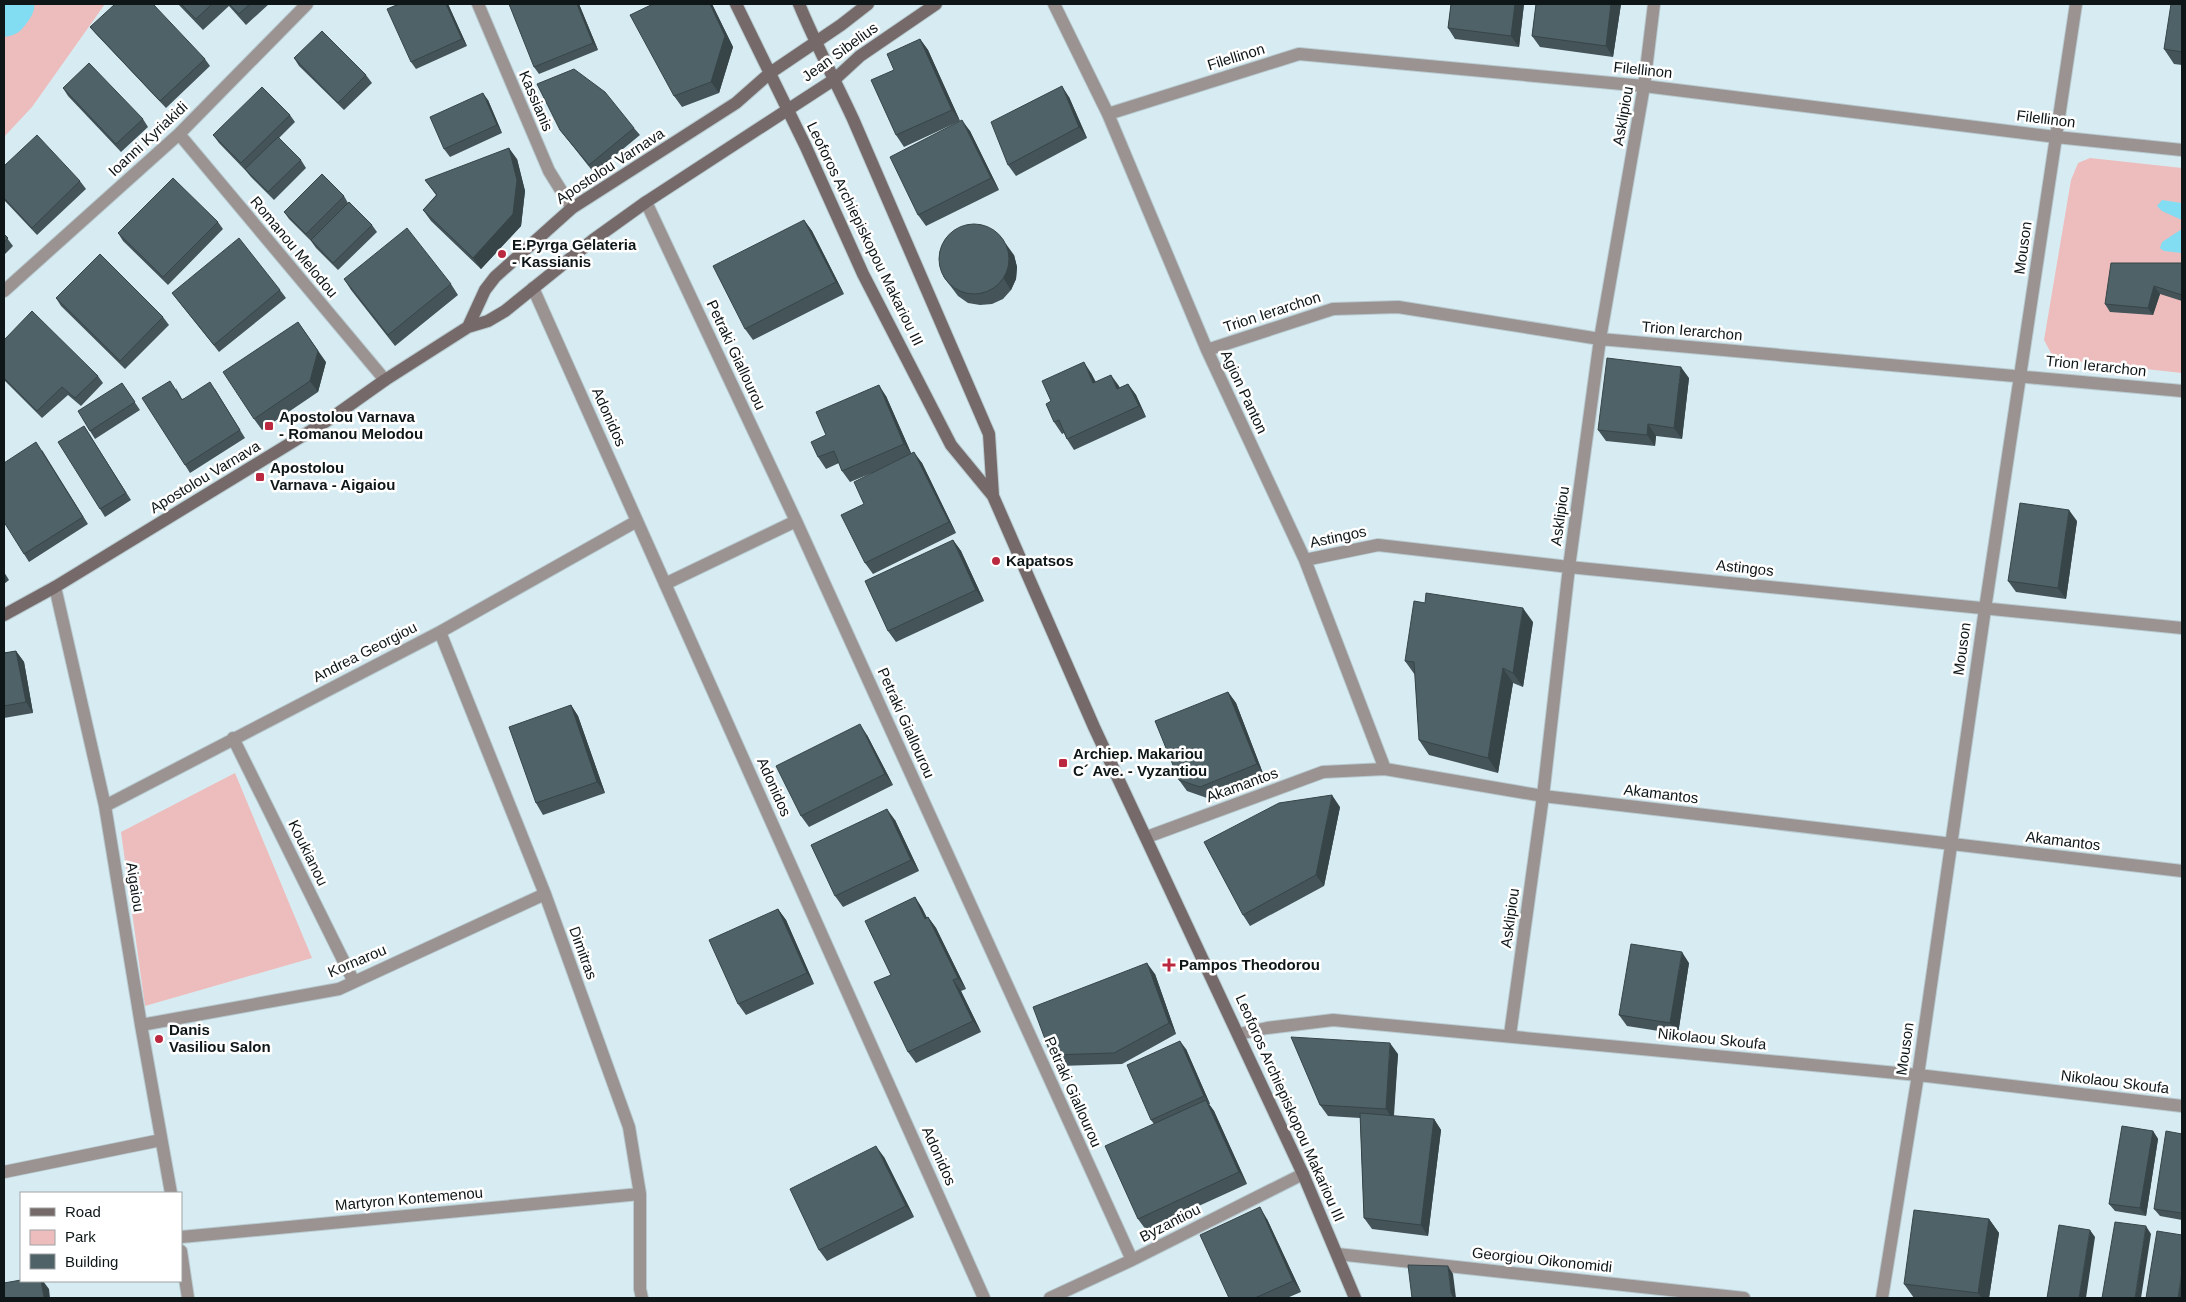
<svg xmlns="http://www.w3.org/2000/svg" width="2186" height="1302" viewBox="0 0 2186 1302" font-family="Helvetica,sans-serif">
<rect width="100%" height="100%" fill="#d7ecf2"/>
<!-- green -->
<path fill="#edbdbd" d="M4,4H105L32,107L4,137Z
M2090,158L2182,168V373L2064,360L2052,355L2044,340L2071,180L2078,163Z
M235,773L312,958L145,1006L121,832Z"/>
<!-- water -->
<path fill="#82dcf2" d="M2162,200L2182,203V220L2162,211L2157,206Z
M2182,229V253L2164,251L2160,248L2162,242Z"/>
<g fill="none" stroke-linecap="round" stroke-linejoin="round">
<!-- river -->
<path stroke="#82dcf2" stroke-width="51" d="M4,11L9,4"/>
<defs>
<path id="street" d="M478,4L549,171L572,208
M1054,4L1108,114L1207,350L1305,560L1385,769
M1108,114L1299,54L1644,86L2056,137L2182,150
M179,134L385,380
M646,202L796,521L1132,1260
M533,288L984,1298
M4,291L179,134L307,4
M1207,350L1333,309L1398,307L1600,339L2182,391
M1305,560L1378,545L1569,567L2182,628
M665,584L796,521
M55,587L105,806L141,1025L171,1193
M440,632L545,894L629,1127L640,1194V1289L642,1298
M233,738L354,982
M105,806L440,632L637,521
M1147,837L1323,772L1385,769L1543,796L2182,871
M141,1025L339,989L545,894
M1239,1034L1267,1028L1333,1020L1918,1075L2182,1106
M1510,1035L1543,796L1569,567L1600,339L1644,86L1654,4
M4,1172L161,1140
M181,1237L640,1194
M181,1251L188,1298
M1337,1254L1744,1298
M1050,1298L1132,1260L1303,1174
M1882,1298L1918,1075L1985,609L2076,4"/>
<path id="secondary" d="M736,4L805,145L863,274L951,445L993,496L1094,727L1303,1174L1355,1298
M799,4C815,43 835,80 853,119L989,434L993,496
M468,327L485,290L495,277L572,208L736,103L770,73L841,25L868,4
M4,615L55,587L330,419L385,380L468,327L488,321L505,311L593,240L646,202L835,79L860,56L936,4"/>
</defs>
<!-- street casing -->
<use href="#street" stroke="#b7cacf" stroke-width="14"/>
<!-- secondary casing -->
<use href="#secondary" stroke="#b7cacf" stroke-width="14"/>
<!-- street -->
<use href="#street" stroke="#9b9292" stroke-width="12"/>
<!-- secondary -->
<use href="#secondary" stroke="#766969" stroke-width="12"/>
</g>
<!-- wall -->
<path fill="#445459" d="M178,4H269L246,25L229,6L203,30Z
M448,4L467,46L416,69L411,62Z
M579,4L598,50L539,74L534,67Z
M653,4H712L733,47L719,93L682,107L674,96Z
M1451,4H1524L1519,47L1455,39L1448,28Z
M1536,4H1621L1613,57L1540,47L1532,36Z
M2182,4V65L2174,64L2164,49Z
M90,27L205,59L210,66L166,108L96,34Z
M920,39L928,50L960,121L970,131L999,190L926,226L918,215L960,121L904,147L896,135Z
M294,58L366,75L372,83L344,110L299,66Z
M63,88L143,119L148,127L121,152L68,96Z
M1069,97L1087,138L1016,176L1008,165Z
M488,100L502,133L450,157L444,149Z
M290,115L295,122L279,138L301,160L306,168L274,200L251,177L246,171L219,143L213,135Z
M634,128L640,135L594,173L560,130Z
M517,159L525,191L521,226L481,269L431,221L423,210L436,195L425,180Z
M4,166L80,181L86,189L37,235L4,200Z
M344,196L348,203L372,225L377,232L338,270L316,248L311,241L289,219L284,212Z
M804,220L812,231L844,294L753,340L745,329Z
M218,222L223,229L168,285L123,241L118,233Z
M4,234L13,246L4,255Z
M1014,255L1017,267L1016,279L1011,290L1003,299L992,304L980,305L968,303L958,296L943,276Z
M2182,263V301L2160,294L2153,315L2110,312L2105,304Z
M344,279L451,284L458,295L395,346L351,290Z
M280,290L286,298L219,352L172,293Z
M56,298L163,317L169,325L125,369L61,306Z
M4,340L98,376L103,383L81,406L68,395L42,418L4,380Z
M326,362L318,392L262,430L254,419Z
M1091,373L1096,382L1119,386V388L1128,384L1136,395L1146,417L1074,450L1067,439L1064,433L1062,434L1054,422L1051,401Z
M1689,378L1682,439L1656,436L1655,446L1606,441L1598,430Z
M122,383L140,410L95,439L90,431Z
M176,388L182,399L215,389L245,438L190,473L185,465Z
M886,396L911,453L922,463L956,533L873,574L865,563L864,504L872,473L850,482L842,471L839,463L826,469L818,457L826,435Z
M84,426L131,500L105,517L100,509Z
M42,450L88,524L29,562L24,554Z
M2077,521L2066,599L2016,592L2008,581Z
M953,540L961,551L984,601L896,642L888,631Z
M4,572L9,580L4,584Z
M1533,622L1523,687L1513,683L1498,773L1429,755L1419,740L1415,675L1405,661Z
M16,651L24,662L33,713L4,718V653Z
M1228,692L1236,703L1264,776L1207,798L1187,791L1179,780Z
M571,705L578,716L605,793L543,815L536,803Z
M867,735L893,785L809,827L801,816Z
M1340,807L1324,886L1250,926L1243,915Z
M895,820L919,871L843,907L835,896Z
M915,897L922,908L927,918L928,917L936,928L966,989L961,991L981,1032L916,1063L908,1052Z
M778,909L786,920L814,984L746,1015L738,1004Z
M1689,963L1678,1034L1627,1026L1619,1015Z
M1155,974L1176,1034L1122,1064L1059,1066L1051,1055Z
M1186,1049L1210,1104H1209L1214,1111L1247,1184L1146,1230L1138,1219L1154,1124L1151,1120Z
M1398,1054L1394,1116L1434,1119L1441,1130L1428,1236L1372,1229L1364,1218L1360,1118L1328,1116L1320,1105Z
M2153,1131L2158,1139L2146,1216L2115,1211L2109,1204Z
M2182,1134V1220L2160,1216L2154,1209Z
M884,1157L914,1217L827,1261L819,1250Z
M1267,1219L1301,1292L1287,1298H1229Z
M1989,1219L1999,1233L1989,1298H1914L1904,1284Z"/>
<!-- shaded-wall -->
<path fill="#374548" d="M446,4H448L467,46L462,39Z
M577,4H579L598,50L593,43Z
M710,4H712L733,47L719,93L711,82Z
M1515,4H1524L1519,47L1511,36Z
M1611,4H1621L1613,57L1606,46Z
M920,39L928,50L960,121L952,110Z
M1062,86L1069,97L1087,138L1079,127Z
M483,93L488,100L502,133L497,125Z
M962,120L970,131L999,190L991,178Z
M509,148L517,159L525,191L521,226L481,269L473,258Z
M804,220L812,231L844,294L836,282Z
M1006,244L1014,255L1017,267L1016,279L1011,290L1004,279Z
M2154,286L2160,294L2153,315L2148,308Z
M298,322L326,362L318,392L310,381Z
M1084,362L1091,373L1101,394L1093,383Z
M1681,367L1689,378L1682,439L1674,428Z
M1111,375L1119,386L1125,400L1117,389Z
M1128,384L1136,395L1146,417L1139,406Z
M879,385L886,396L912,455L904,444Z
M1648,424L1656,436L1655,446L1647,435Z
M914,452L922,463L956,533L949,522Z
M2069,510L2077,521L2066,599L2058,588Z
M953,540L961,551L984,601L976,590Z
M1523,608L1533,622L1523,687L1513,673Z
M16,651L24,662L33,713L26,702Z
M1503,668L1513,683L1498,773L1488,758Z
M1228,692L1236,703L1264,776L1257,764Z
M571,705L578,716L605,793L597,782Z
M860,724L867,735L893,785L885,774Z
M1332,795L1340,807L1324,886L1316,875Z
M887,809L895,820L919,871L911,860Z
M915,897L922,908L933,930L925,919Z
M778,909L786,920L814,984L807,973Z
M928,917L936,928L966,989L958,978Z
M1682,952L1689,963L1678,1034L1670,1023Z
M1147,963L1155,974L1176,1034L1169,1023Z
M953,980L961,991L981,1032L973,1021Z
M1180,1041L1186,1049L1210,1104L1204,1096Z
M1390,1043L1398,1054L1393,1120L1386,1109Z
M1206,1100L1214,1111L1247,1184L1239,1172Z
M1434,1119L1441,1130L1428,1236L1421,1225Z
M2153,1131L2158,1139L2146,1216L2140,1208Z
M876,1146L884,1157L914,1217L906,1206Z
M1260,1207L1267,1219L1301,1292L1293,1281Z
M1989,1219L1999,1233L1989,1298H1982L1978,1293Z
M2146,1226L2151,1234L2141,1298H2135Z
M2090,1230L2095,1237L2086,1298H2079Z
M1448,1266L1453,1274L1456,1298H1454L1451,1293Z
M2182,1272V1298H2178Z
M41,1281H43L49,1289L50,1298H44Z"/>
<!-- building -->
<path fill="#4f6267" stroke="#374548" d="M115,4H153L205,59L160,101L90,27Z
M181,4H212L196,19Z
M229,4H250L239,14Z
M399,4H446L462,39L411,62L387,9Z
M509,4H577L593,43L534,67Z
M653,4H710L725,36L711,82L674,96L630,15Z
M1451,4H1515L1511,36L1448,28Z
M1536,4H1611L1606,46L1532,36Z
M2171,4H2182V52L2164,49Z
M322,31L366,75L338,103L294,58Z
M920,39L952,110L896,135L871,80L894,70L887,54Z
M89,63L143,119L116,144L63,88Z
M574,69L605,92L634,128L589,165L560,130L537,84Z
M1062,86L1079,127L1008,165L991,122Z
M262,87L290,115L241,163L213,135Z
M483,93L497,125L444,149L430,117Z
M962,120L991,178L918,215L890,157Z
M37,135L80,181L32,228L4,198V166Z
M278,137L301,160L268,192L245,169Z
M509,148L517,180L513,214L473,258L423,210L437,195L425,180Z
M322,174L344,196L306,234L284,212Z
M173,178L218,222L163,277L118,233Z
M349,202L372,225L333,263L311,240Z
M804,220L836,282L745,329L713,266Z
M939 259a35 35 0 1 1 70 0a35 35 0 1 1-70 0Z
M407,228L451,284L388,335L344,279Z
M4,234L8,238L4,242Z
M239,238L280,290L214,345L172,293Z
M100,254L163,317L120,361L56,298Z
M2111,263H2182V295L2154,286L2148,308L2105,304Z
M32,311L98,376L75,398L62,387L37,411L4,378V340Z
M298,322L318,351L310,381L254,419L223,372Z
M1607,358L1681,367L1674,428L1648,424L1647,435L1598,430Z
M1084,362L1093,383L1111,375L1117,389L1128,384L1139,406L1067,439L1059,420L1054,422L1046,404L1051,401L1042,381Z
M170,381L182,400L210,382L240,430L185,465L142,398Z
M122,383L135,402L90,431L78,411Z
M879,385L904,444L842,471L834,451L818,457L811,442L826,435L816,412Z
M84,426L126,493L100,509L58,442Z
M36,442L83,517L24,554L4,522V463Z
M914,452L949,522L865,563L841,515L864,504L854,482Z
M2020,503L2069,510L2058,588L2008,581Z
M953,540L976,590L888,631L865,581Z
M1426,593L1523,608L1513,673L1503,668L1488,758L1419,740L1414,662L1405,661L1414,601L1425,603Z
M16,651L26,702L4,706V653Z
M1228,692L1257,764L1200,787L1179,780L1155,721Z
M571,705L597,782L536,803L509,727Z
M860,724L885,774L801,816L776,766Z
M1332,795L1316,875L1243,915L1204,842L1279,803Z
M887,809L911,860L835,896L811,845Z
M915,897L925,919L928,917L958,978L953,980L973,1021L908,1052L874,982L891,975L865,921Z
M778,909L807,973L738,1004L709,940Z
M1631,944L1682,952L1670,1023L1619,1015Z
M1147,963L1169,1023L1114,1053L1051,1055L1033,1007Z
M1291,1037L1390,1043L1386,1109L1320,1105Z
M1180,1041L1204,1096L1151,1120L1127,1065Z
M1206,1100L1239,1172L1138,1219L1105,1146Z
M1360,1113L1434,1119L1421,1225L1364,1218Z
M2122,1126L2153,1131L2140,1208L2109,1204Z
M2166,1131L2182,1134V1213L2154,1209Z
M876,1146L906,1206L819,1250L790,1189Z
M1260,1207L1293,1281L1255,1298H1229L1200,1235Z
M1914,1210L1989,1219L1978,1293L1904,1284Z
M2115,1222L2146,1226L2135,1298H2102Z
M2059,1225L2090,1230L2079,1298H2047Z
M2157,1231L2182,1235V1272L2178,1298H2146Z
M1408,1265L1448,1266L1451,1293L1454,1298H1412Z
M21,1280L41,1281L44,1298H4V1283Z"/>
<!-- markers -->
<g fill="#ba293f" stroke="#fff" stroke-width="2">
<circle cx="502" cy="254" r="5"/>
<rect x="264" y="421" width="10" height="10" rx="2.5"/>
<rect x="255" y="472" width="10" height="10" rx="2.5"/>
<circle cx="996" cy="561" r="5"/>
<rect x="1058" y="758" width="10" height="10" rx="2.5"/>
<path d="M1166.5 957.5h5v5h5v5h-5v5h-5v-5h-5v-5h5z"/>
<circle cx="159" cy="1039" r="5"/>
</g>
<g text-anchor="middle" stroke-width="5" stroke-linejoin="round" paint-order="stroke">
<!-- street labels -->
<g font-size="15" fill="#0e1618" stroke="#fff">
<text transform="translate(840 52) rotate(-36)" y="5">Jean Sibelius</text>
<text transform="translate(1236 57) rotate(-17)" y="5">Filellinon</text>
<text transform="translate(1643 70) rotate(6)" y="5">Filellinon</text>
<text transform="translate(536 101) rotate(67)" y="5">Kassianis</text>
<text transform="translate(1623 116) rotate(-80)" y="5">Asklipiou</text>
<text transform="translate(2046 119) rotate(7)" y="5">Filellinon</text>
<text transform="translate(148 139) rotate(-43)" y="5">Ioanni Kyriakidi</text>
<text transform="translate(610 166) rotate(-33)" y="5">Apostolou Varnava</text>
<text transform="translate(865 234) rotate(64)" y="5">Leoforos Archiepiskopou Makariou III</text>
<text transform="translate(294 247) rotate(50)" y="5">Romanou Melodou</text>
<text transform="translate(2023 248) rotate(-82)" y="5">Mouson</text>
<text transform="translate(1272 312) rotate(-18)" y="5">Trion Ierarchon</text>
<text transform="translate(1692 331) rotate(5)" y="5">Trion Ierarchon</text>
<text transform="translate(736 355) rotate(65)" y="5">Petraki Giallourou</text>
<text transform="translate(2096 366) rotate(6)" y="5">Trion Ierarchon</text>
<text transform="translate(1244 392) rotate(65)" y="5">Agion Panton</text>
<text transform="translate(609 417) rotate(66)" y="5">Adonidos</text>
<text transform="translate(205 477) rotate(-31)" y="5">Apostolou Varnava</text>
<text transform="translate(1560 516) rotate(-82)" y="5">Asklipiou</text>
<text transform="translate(1338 537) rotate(-12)" y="5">Astingos</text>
<text transform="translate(1745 568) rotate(6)" y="5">Astingos</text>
<text transform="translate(1962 649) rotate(-82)" y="5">Mouson</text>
<text transform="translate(365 652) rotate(-27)" y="5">Andrea Georgiou</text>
<text transform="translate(906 723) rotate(66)" y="5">Petraki Giallourou</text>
<text transform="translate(1242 785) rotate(-20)" y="5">Akamantos</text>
<text transform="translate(774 787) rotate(66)" y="5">Adonidos</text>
<text transform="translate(1661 794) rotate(7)" y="5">Akamantos</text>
<text transform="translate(2063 841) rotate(7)" y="5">Akamantos</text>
<text transform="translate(308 853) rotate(64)" y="5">Koukianou</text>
<text transform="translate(135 887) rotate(81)" y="5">Aigaiou</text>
<text transform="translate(1510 918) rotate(-82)" y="5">Asklipiou</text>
<text transform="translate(583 953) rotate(70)" y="5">Dimitras</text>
<text transform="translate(357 961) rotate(-23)" y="5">Kornarou</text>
<text transform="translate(1712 1039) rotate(6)" y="5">Nikolaou Skoufa</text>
<text transform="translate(1905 1049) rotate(-82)" y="5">Mouson</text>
<text transform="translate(2115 1082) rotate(7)" y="5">Nikolaou Skoufa</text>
<text transform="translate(1073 1092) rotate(66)" y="5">Petraki Giallourou</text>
<text transform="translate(1290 1108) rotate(66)" y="5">Leoforos Archiepiskopou Makariou III</text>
<text transform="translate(939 1156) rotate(66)" y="5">Adonidos</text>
<text transform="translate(409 1199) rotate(-5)" y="5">Martyron Kontemenou</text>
<text transform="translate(1170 1223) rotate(-27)" y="5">Byzantiou</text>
<text transform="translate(1542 1260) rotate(6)" y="5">Georgiou Oikonomidi</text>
</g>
<!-- poi labels -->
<g font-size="15" font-weight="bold" fill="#0e1618" stroke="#fff" text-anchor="start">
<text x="512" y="250">E.Pyrga Gelateria<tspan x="512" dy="17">- Kassianis</tspan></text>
<text x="279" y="422">Apostolou Varnava<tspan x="279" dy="17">- Romanou Melodou</tspan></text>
<text x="270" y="473">Apostolou<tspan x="270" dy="17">Varnava - Aigaiou</tspan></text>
<text x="1006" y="566">Kapatsos</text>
<text x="1073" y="759">Archiep. Makariou<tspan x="1073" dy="17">C´ Ave. - Vyzantiou</tspan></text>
<text x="1179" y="970">Pampos Theodorou</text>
<text x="169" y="1035">Danis<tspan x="169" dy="17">Vasiliou Salon</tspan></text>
</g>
</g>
<!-- border -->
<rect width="2186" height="1302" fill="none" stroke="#0e1618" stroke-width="10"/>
<!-- legend -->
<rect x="20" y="1192" width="162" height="90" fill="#ffffff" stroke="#9fa2a3"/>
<rect x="30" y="1208" width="25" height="8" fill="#766969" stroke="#9fa2a3"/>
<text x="65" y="1217" font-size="15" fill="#0e1618">Road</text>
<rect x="30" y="1230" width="25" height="15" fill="#edbdbd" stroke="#9fa2a3"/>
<text x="65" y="1242" font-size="15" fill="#0e1618">Park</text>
<rect x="30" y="1254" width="25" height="15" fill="#4f6267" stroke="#9fa2a3"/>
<text x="65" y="1267" font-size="15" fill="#0e1618">Building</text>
</svg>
